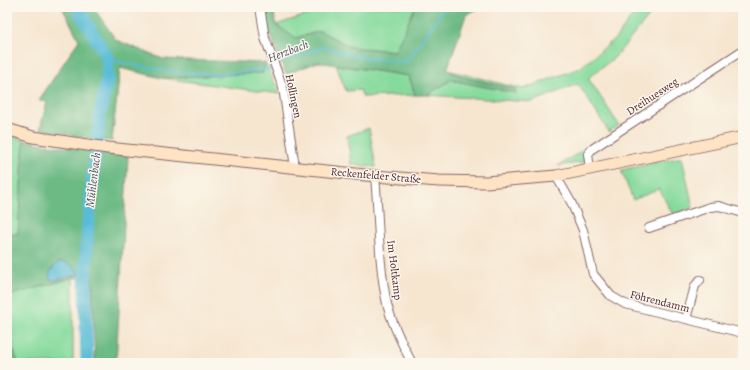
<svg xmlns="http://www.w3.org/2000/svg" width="750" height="370" viewBox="0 0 750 370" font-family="Alegreya,serif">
<rect width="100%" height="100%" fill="#fbf7ec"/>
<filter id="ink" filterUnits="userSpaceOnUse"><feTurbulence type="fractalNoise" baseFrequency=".025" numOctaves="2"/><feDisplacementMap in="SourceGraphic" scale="8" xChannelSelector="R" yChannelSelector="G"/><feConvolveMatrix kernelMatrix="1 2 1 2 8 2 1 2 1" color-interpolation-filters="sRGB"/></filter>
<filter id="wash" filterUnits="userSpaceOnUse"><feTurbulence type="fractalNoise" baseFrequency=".012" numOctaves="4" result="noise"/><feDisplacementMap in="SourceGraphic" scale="16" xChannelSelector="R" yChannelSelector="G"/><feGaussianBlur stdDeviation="0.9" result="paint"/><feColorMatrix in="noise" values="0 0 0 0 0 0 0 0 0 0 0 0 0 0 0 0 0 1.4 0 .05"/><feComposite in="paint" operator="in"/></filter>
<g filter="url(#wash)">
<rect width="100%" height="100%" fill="#f6e6d0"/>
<!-- green -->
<path fill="#85da9c" stroke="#687c64" d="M330,7H415L396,51L350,47L320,31L295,38L276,25Z
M639,7H653L655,9L615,57L588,78L619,125L609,132L578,84L532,102L427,95L451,80L516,93L515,89L466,78L447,70L523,89L580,68L616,38Z
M265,63L280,94L162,78L263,73Z
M336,65L409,76L415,95L363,97L360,90L346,91Z
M369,128L376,167L351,164L347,136Z
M7,134L24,140L18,234H7Z
M587,147L584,154V162L558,166Z
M682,157L693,208L673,215L659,189L633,200L621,170Z
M73,278V363H18L14,351L7,296Z"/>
<!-- forest -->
<path fill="#6cba84" stroke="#5b6c58" d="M62,7H93L116,40L163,59L265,63L263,73L162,78L120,68L112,141L87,138L40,129L47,102L39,100L79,40Z
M264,7H273L276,25L295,38L320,31L350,47L395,51L415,7H481L466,15L447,70L466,78L515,89L516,93L451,80L427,95H415L409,76L318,62L286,74L268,29Z
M24,140L50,145L128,156L116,363H95L92,277L73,278L7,296V234H18Z
M14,351L18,363H7V353Z"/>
<!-- water -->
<path fill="#59bcd7" stroke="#526e81" d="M59,262C67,262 78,266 78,275C71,276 56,281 51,280L49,277C50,270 54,266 59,262Z"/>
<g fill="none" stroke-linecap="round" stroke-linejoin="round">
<!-- stream -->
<path stroke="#59bcd7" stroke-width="2" d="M108,59C145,68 183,75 221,74C237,74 254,70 270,69L272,67
M277,63L281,61L324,47L364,58L407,62L445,7"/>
<!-- river -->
<path stroke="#59bcd7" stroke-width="13" d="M77,7L108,59L107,79L100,114L88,224L85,286L87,363"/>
</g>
</g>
<g filter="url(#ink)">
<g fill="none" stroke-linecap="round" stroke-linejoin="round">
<defs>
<path id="street" d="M260,7L265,38L283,88L295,167
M740,7L743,9
M590,169L588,154L592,149L743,50
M375,176C379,218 378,262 387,304C392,324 402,344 412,363
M556,176L571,202L583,230L593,274L611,296L625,304L743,333
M649,228L710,207L719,206L743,213
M686,319L695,286L700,280"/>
<path id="secondary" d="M7,129L33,137L108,148L375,176L439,181L486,182L556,176L743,137"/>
</defs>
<!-- street casing -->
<use href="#street" stroke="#866565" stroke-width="10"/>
<!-- secondary casing -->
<use href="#secondary" stroke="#866565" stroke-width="13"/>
<!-- street -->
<use href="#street" stroke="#fff" stroke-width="8"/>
<!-- secondary -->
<use href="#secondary" stroke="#fee4c5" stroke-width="11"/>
</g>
</g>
<g text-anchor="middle" stroke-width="3" stroke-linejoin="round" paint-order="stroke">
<!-- street labels -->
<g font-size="11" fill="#4a1f2b" stroke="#fbf7ec">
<text transform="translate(294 96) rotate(78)" y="4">Hollingen</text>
<text transform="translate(652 96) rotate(-33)" y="4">Dreihuesweg</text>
<text transform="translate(376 175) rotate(5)" y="4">Reckenfelder Straße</text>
<text transform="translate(395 270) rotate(83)" y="4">Im Holtkamp</text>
<text transform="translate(660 301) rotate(14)" y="4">Föhrendamm</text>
</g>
<!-- water labels -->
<g font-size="12" font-style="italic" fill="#4f5667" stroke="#fbf7ec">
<text transform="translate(288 51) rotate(-21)" y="4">Herzbach</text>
<text transform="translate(93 180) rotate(-83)" y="4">Mühlenbach</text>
</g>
</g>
<!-- margin -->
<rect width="750" height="370" fill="none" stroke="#fbf7ec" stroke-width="24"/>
</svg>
